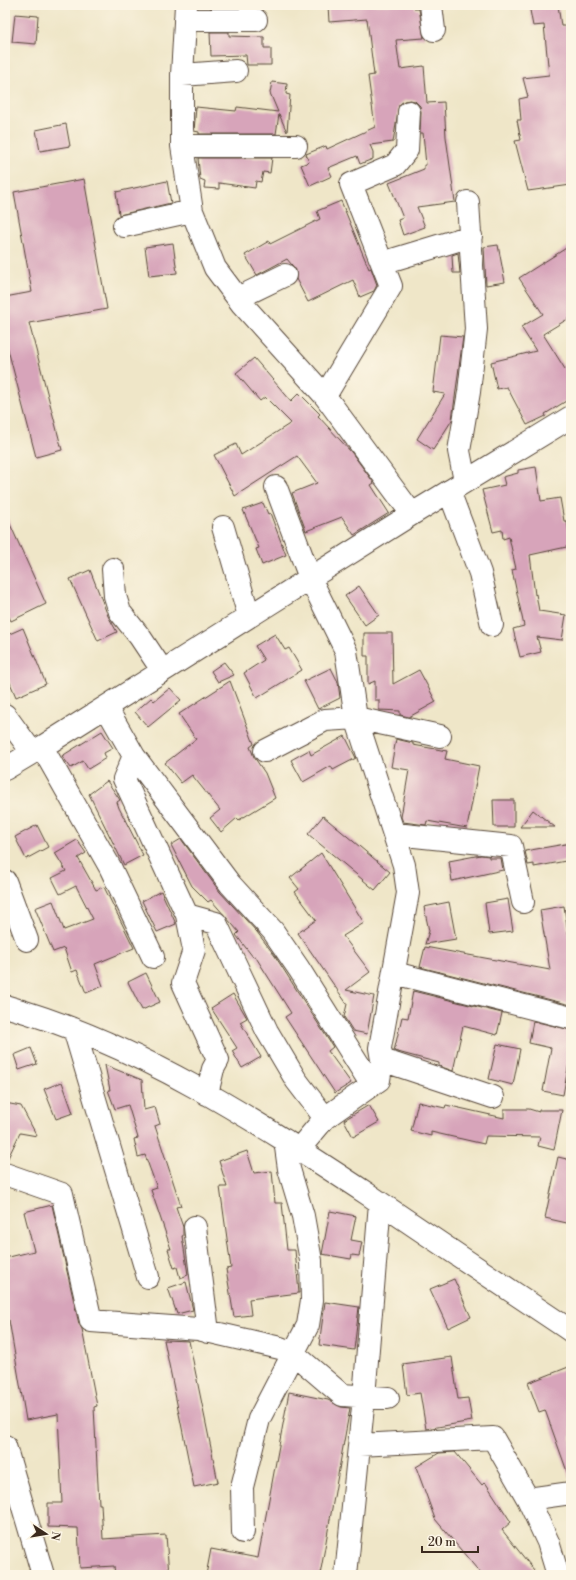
<svg xmlns="http://www.w3.org/2000/svg" width="576" height="1580" viewBox="0 0 576 1580" font-family="'Libre Bodoni',serif">
<rect width="100%" height="100%" fill="#fcf5e5"/>
<filter id="ink" filterUnits="userSpaceOnUse"><feTurbulence type="fractalNoise" baseFrequency=".025" numOctaves="2"/><feDisplacementMap in="SourceGraphic" scale="8" xChannelSelector="R" yChannelSelector="G"/><feConvolveMatrix kernelMatrix="1 2 1 2 8 2 1 2 1" color-interpolation-filters="sRGB"/></filter>
<filter id="wash" filterUnits="userSpaceOnUse"><feTurbulence type="fractalNoise" baseFrequency=".012" numOctaves="4" result="noise"/><feDisplacementMap in="SourceGraphic" scale="16" xChannelSelector="R" yChannelSelector="G"/><feGaussianBlur stdDeviation="0.9" result="paint"/><feColorMatrix in="noise" values="0 0 0 0 0 0 0 0 0 0 0 0 0 0 0 0 0 1.4 0 .05"/><feComposite in="paint" operator="in"/></filter>
<g filter="url(#wash)">
<rect width="100%" height="100%" fill="#efe6c8"/>
<g id="blocks">
<!-- building -->
<path fill="#d7a4ba" d="M328,5H415V9H419L424,38L396,40L400,69L424,66L427,103L444,102L446,137L455,202L417,207L425,227L403,235L398,220L403,218L389,183L424,169V165H426L423,133H420L421,112L420,106L415,101L410,100L404,101L399,105L393,142L370,145L373,152V159L360,164L357,156L328,168L332,176L310,186L301,165L309,162L306,154L326,146L327,149L375,127L368,76L374,75L367,19L329,22Z
M529,5H558L561,26H567L568,40H571V185L528,191L515,141L521,140L517,120H521L519,99L528,97L523,78L549,75L544,25L533,26Z
M15,14L38,16L36,44L12,42Z
M210,32H229V36L264,37V48H271V65H247L246,55L211,56Z
M272,82L287,84L286,94L290,95L287,132L279,114L276,134H199V132L194,131L196,107L236,111L237,107L278,112L270,93Z
M66,124L70,146L40,151L36,130Z
M198,158H272L270,173L263,172L261,182L256,181L255,188L219,183V189L204,188L205,181L200,179Z
M84,179L107,309L29,323L62,450L36,457L5,338V297L32,292L14,192Z
M167,181L171,203L119,215L116,192Z
M341,201L369,269L371,268L377,285L374,291L360,297L353,280L308,302L296,279V270L287,259L257,275L245,255L269,241L270,244L320,219L317,211Z
M173,243L177,273L149,276L145,247Z
M498,245L505,282L486,285L484,247Z
M571,245V317L543,334L565,369L571,365V398L545,414L546,416L527,425L507,387L497,389L491,362L536,351L521,327L543,314L519,278Z
M458,253L460,273H453L452,255Z
M440,335L463,337L452,420L433,450L417,439L445,394L433,392Z
M254,358L291,401L299,393L320,414L318,416L352,453L374,483L371,485L389,513L354,535L342,517L306,531L292,493L317,483L297,456L235,496L214,455L236,444L241,455L291,423L265,397L260,401L236,373Z
M536,467L541,501L560,498L564,521H567L571,546L530,555L535,595L536,594L539,611L566,615L562,640L537,637L541,652L520,657L513,629L524,626L512,570L516,569L509,537L503,539L502,530L493,532L482,490L505,485L503,477L518,473V470Z
M263,503L268,514L270,513L286,555L262,565L256,549L259,548L243,510Z
M5,513L46,604L11,621L5,609Z
M90,570L108,616L117,632L98,641L70,579Z
M359,586L379,615L365,625L345,596Z
M23,628L46,684L16,697L5,671V636Z
M364,633H392L393,684L419,670L436,702L409,717L400,715V711L379,710V700H375V681L368,684V656H364Z
M275,634L285,650L289,648L302,670L257,698L244,673L264,660L255,646Z
M224,662L234,675L218,682L211,671Z
M331,668L338,682L340,698L318,709L304,681Z
M230,681L254,744L250,747L254,757L265,773L275,798L239,820L237,818L221,832L210,818L220,810L192,775L181,783L165,763L196,739L179,714Z
M170,688L181,700L148,727L135,712L151,698L154,701Z
M102,731L113,748L104,753L106,758L88,769L83,761L71,768L62,756Z
M345,736L356,758L333,770L331,766L303,782L291,760L309,750L311,755Z
M396,739L413,743V745L447,751L445,759L479,766L467,828L427,821L426,825L403,822L401,817L409,770L391,767Z
M107,781L120,800L117,802L119,808L143,855L124,865L89,794Z
M493,800H514V827H494Z
M533,810L555,827H520Z
M323,816L390,872L375,890L308,834Z
M37,825L48,847L26,859L15,837Z
M181,839L220,892L257,932L275,956L333,1047L328,1051L351,1083L335,1093L285,1017L291,1013L255,956L253,957L236,935L239,932L211,900L208,902L192,886L171,845Z
M77,840L86,853L78,858L96,890L104,887L134,948L95,964L103,986L86,993L77,970L72,972L64,948L53,952L35,908L53,901L64,930L93,919L76,886L60,894L52,878L66,871L55,853Z
M571,843V860L534,867V864L528,865L525,851Z
M321,853L364,923L343,936L370,972L346,990L374,996L367,1034L353,1031L344,1017L347,1004L298,933L316,920L295,892L299,889L290,878Z
M481,855L489,856V858H501L503,870L452,881L449,861Z
M161,891L176,924L157,932L142,901Z
M508,899L513,931L489,934L485,903Z
M449,902L456,939L425,944L429,931L424,907Z
M564,906L571,951V1005L420,967L425,947L550,970L540,910Z
M146,973L160,1002L142,1010L128,982Z
M413,991L502,1013L497,1035L463,1026L453,1071L439,1066V1063L394,1051L402,1017L408,1018Z
M233,994L247,1018L240,1022L261,1057L242,1068L232,1051L237,1048L211,1008Z
M533,1021L571,1030V1052L563,1095L543,1091L551,1048L529,1043Z
M497,1044L520,1049L513,1085L489,1079Z
M31,1048L37,1064L19,1070L14,1055Z
M105,1065L142,1080L144,1110L155,1107L160,1124L155,1126L181,1206L176,1207L183,1227V1236H182L188,1275L180,1278L177,1267L174,1268L168,1249H171L151,1190L157,1188L145,1155L138,1157L134,1139L138,1138L128,1105L115,1109L108,1090H110Z
M62,1082L73,1113L56,1119L44,1089Z
M418,1102L445,1108L446,1105L504,1118V1109H529L539,1112V1110H562L554,1150L538,1146L540,1137L486,1136L484,1144L431,1132V1136L411,1131Z
M5,1103L21,1106L37,1136L20,1133L6,1162Z
M369,1105L379,1122L353,1137L344,1120Z
M247,1151L254,1173L272,1171L275,1203H282L287,1250H295L299,1293L249,1299L251,1315L234,1317L226,1269L231,1268L220,1187H227L219,1161Z
M558,1157L571,1160V1224L545,1218Z
M52,1205L79,1324L82,1329L97,1406L94,1407L99,1504H101L103,1539L166,1535L169,1575H115L114,1566L80,1568L78,1528L48,1527V1503H62L58,1414L26,1420L9,1320L5,1321V1258L34,1251L24,1212Z
M330,1211L356,1216L351,1240L362,1242L359,1256L352,1255L351,1259L322,1254Z
M454,1279L471,1317L448,1328L430,1289Z
M186,1282L193,1310L177,1314L168,1288Z
M325,1302L359,1307L354,1350L319,1345Z
M164,1340L189,1341L218,1482L194,1487Z
M452,1357L458,1399L468,1398L472,1421L426,1429L420,1393L407,1395L403,1364Z
M571,1366V1477H569L545,1410L539,1412L528,1383Z
M289,1392L328,1400L341,1407L350,1408L320,1575H206L211,1549L258,1558Z
M455,1452L482,1485L485,1482L511,1522L502,1530L538,1575H482L435,1519L416,1467L439,1453Z"/>
</g>
</g>
<g filter="url(#ink)">
<use href="#blocks" fill-opacity="0" stroke="#564638" stroke-width="1"/>
<g fill="none" stroke-linecap="round" stroke-linejoin="round">
<defs>
<path id="minor" d="M186,5L182,75V146L192,211L215,268L242,304L325,396L412,514
M431,5L434,30
M185,20H256
M182,75L236,71
M182,146H296
M124,226L192,211
M382,263L471,236
M238,298L285,275
M325,396L391,286L351,184L395,165L407,150L409,112
M465,481L459,451L469,392L476,329L468,202
M276,487L310,578L346,651L356,718L404,865L408,893L380,1048L382,1060L379,1080L325,1118L299,1149
M449,491L480,573L492,625
M223,527L249,616
M113,569L115,596L120,612L140,637L162,670
M106,707L134,756L124,779L187,915L194,950L183,983L218,1060L213,1069L207,1094
M5,715L32,752
M42,747L110,867L153,957
M265,751L325,720L356,718L440,736
M134,756L230,884L273,931L299,969L371,1084
M5,769L42,747L412,514L571,417
M395,834L511,846L523,902
M5,881L27,940
M187,915L216,923L267,1031L296,1080L325,1118
M394,973L571,1018
M5,1006C137,1043 255,1120 369,1195C436,1241 504,1286 571,1331
M74,1029L148,1277
M382,1060L493,1097
M5,1174L62,1194L91,1321L198,1329L280,1348L293,1353L342,1395L388,1398
M195,1227L208,1332
M359,1445L493,1438L528,1499L571,1493
M5,1446L43,1575
M528,1499L548,1542L558,1575
M243,1532L242,1487L259,1419L308,1325L312,1300L311,1261L303,1216L289,1169L285,1140
M346,1575L364,1397L380,1203"/>
</defs>
<!-- minor casing -->
<use href="#minor" stroke="#564638" stroke-width="24"/>
<!-- minor -->
<use href="#minor" stroke="#fff" stroke-width="22"/>
</g>
</g>
<!-- margin -->
<rect width="576" height="1580" fill="none" stroke="#fcf5e5" stroke-width="20"/>
<!-- north arrow -->
<g transform="translate(46 1534) rotate(102)" stroke="#fcf5e5" stroke-width="3" paint-order="stroke">
<path d="M0-3L7 15L0 10L-7 15Z" fill="#3b2a1e"/>
<text y="-6" font-size="11" font-weight="bold" text-anchor="middle" fill="#3b2a1e">N</text>
</g>
<!-- scale -->
<path d="M422 1546v6h56v-6" fill="none" stroke="#3b2a1e" stroke-width="2"/>
<text x="428" y="1546" font-size="12" fill="#3b2a1e" stroke="#fcf5e5" stroke-width="3" paint-order="stroke">20 m</text>
</svg>
